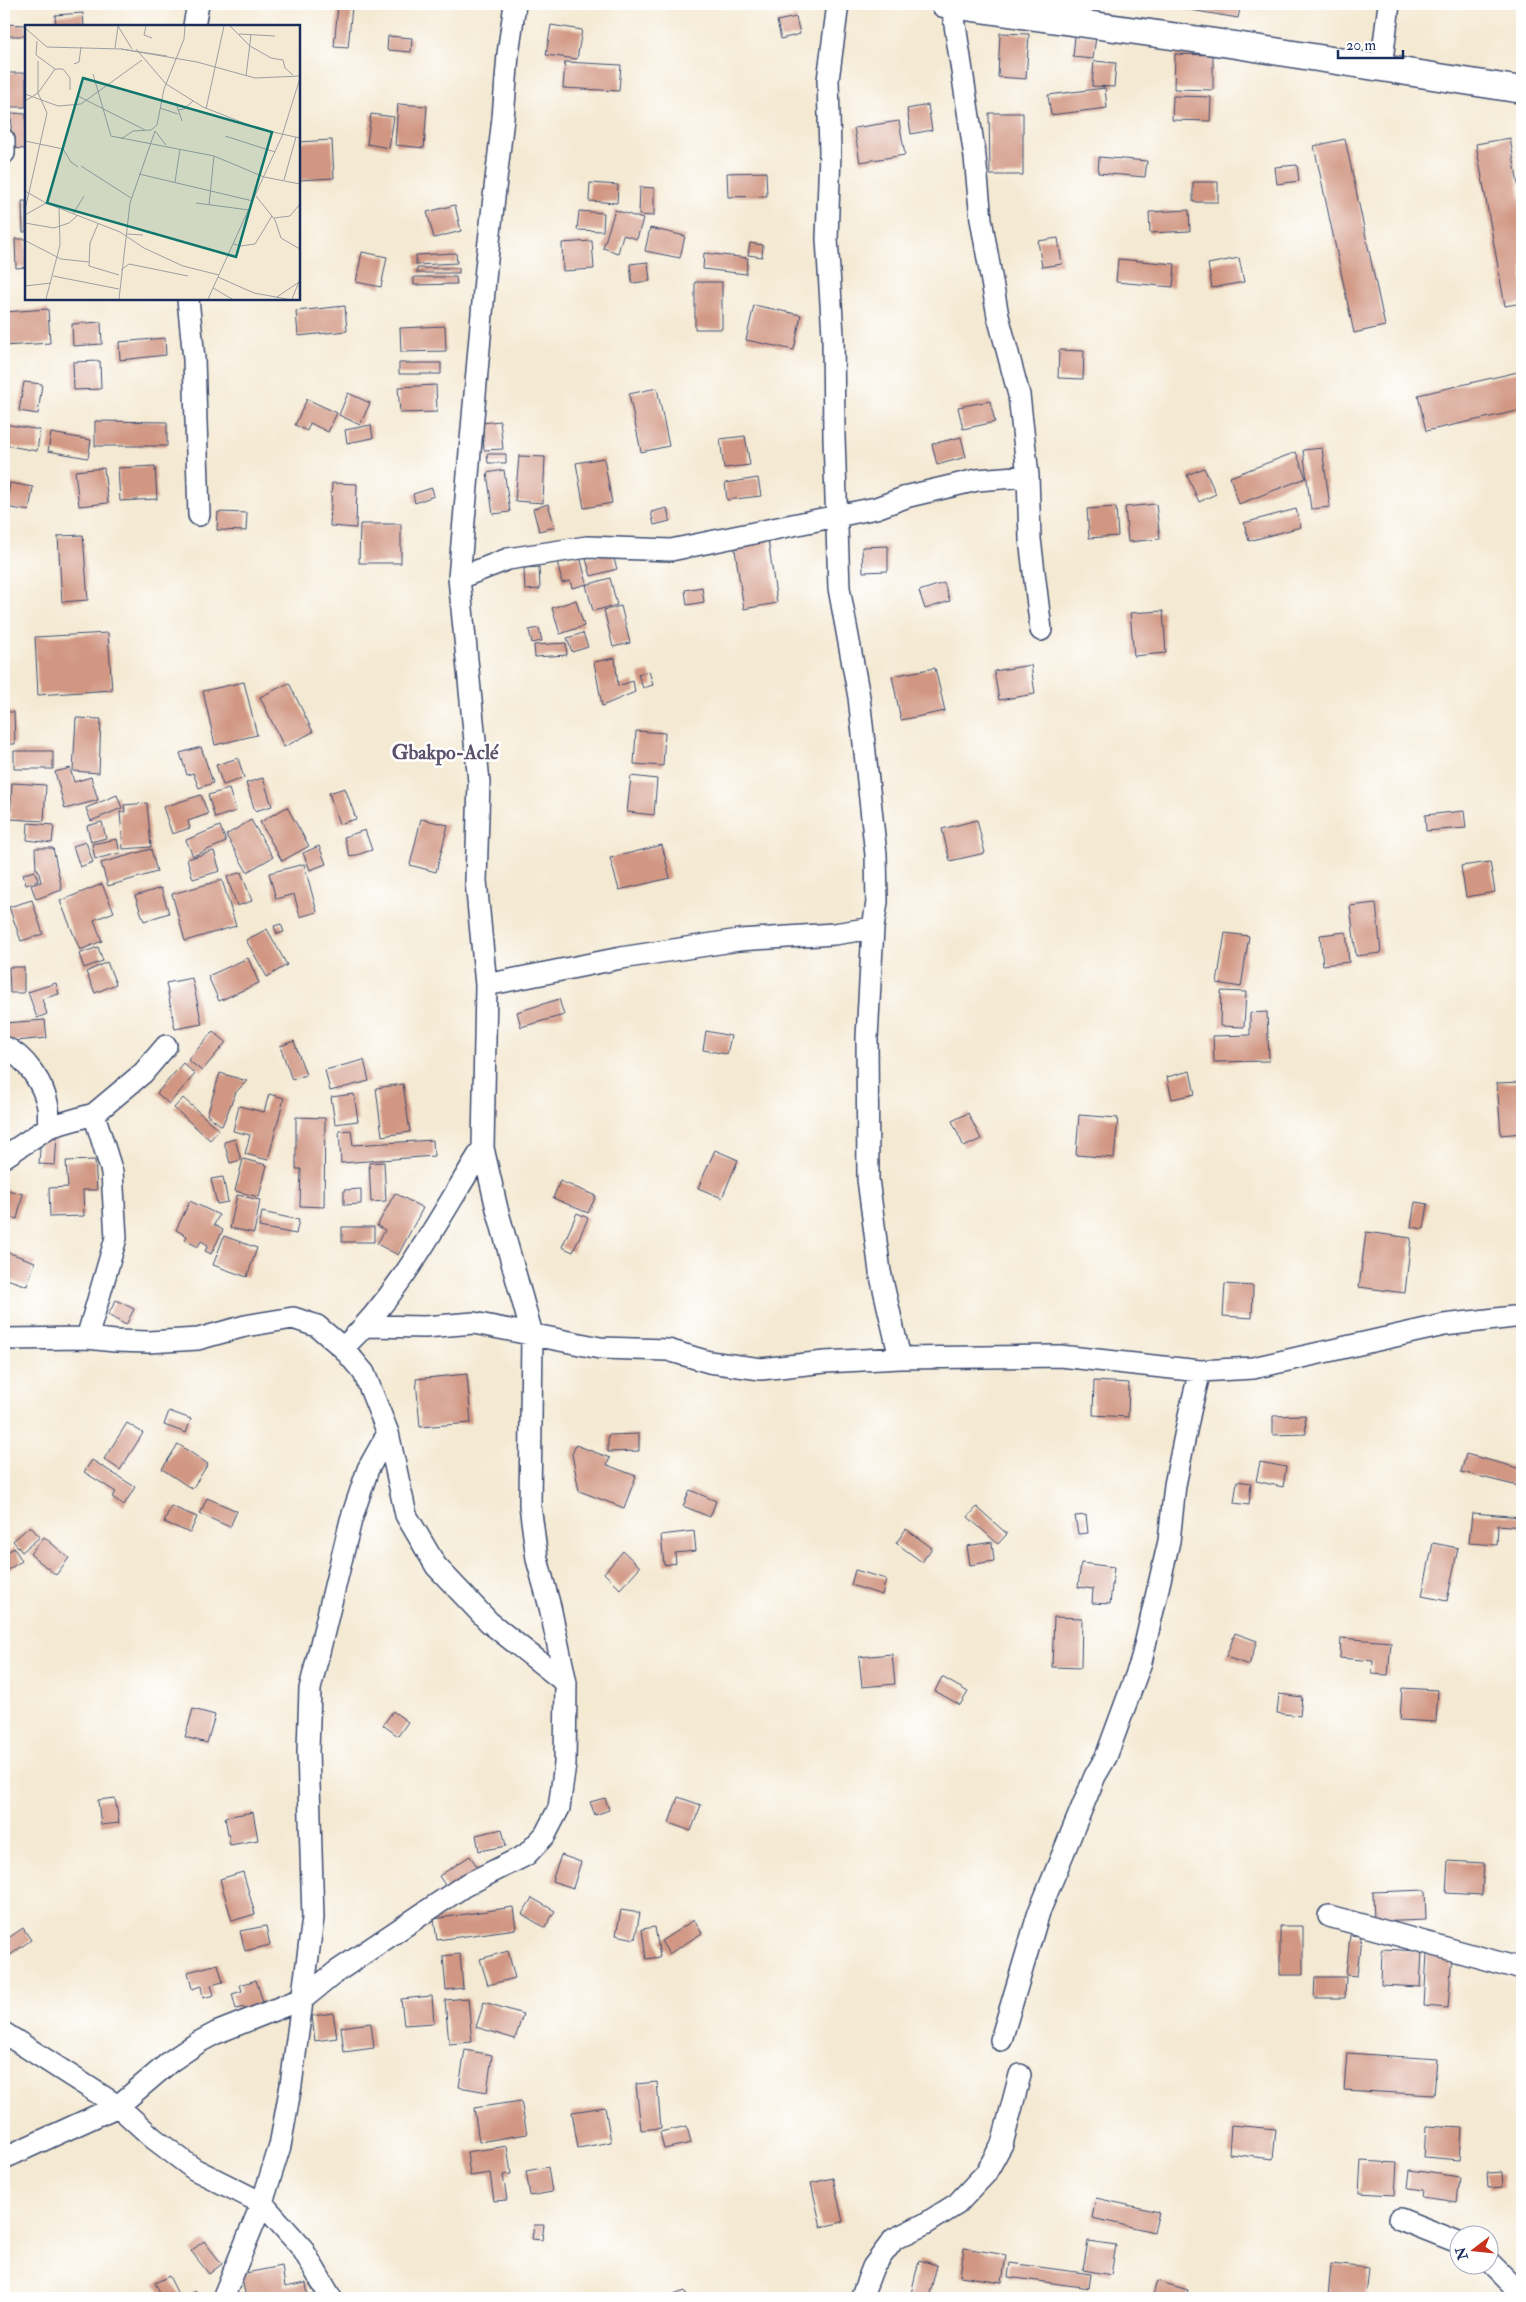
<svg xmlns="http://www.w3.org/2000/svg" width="1526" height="2302" viewBox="0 0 1526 2302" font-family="'IM FELL Double Pica',serif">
<rect width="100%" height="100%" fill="#fff"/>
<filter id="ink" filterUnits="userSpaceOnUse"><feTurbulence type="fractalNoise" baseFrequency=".02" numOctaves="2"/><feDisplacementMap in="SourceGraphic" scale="10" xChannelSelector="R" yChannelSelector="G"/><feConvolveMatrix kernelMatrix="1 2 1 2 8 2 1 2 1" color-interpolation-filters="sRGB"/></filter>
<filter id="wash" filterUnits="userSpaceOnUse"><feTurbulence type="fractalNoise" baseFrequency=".0096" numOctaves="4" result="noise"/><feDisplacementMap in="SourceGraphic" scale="20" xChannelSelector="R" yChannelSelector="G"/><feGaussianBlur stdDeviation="1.12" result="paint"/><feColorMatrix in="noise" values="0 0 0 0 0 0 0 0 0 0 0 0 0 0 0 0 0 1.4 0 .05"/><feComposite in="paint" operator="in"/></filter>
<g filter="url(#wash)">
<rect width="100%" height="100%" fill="#f4e9d2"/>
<g id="blocks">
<!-- building -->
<path fill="#d19783" d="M1168,4H1241L1238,18L1167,6Z
M338,5L352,6L348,48L334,47Z
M83,13L84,26H56L55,15Z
M796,17L800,34L781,39L777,21Z
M5,24L26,25V36H4Z
M551,25L582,30L577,59L546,55Z
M1000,33L1029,34L1026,79L998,77Z
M1075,35L1096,37L1093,59L1073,57Z
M388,36L412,38L411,52L387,50Z
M1175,54L1213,55V90L1174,89Z
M1094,61L1116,63L1114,87L1092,86Z
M565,62L621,65L619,91L563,88Z
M8,73H26V107H9Z
M1105,88L1107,108L1051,115L1048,95Z
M1173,96L1211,97L1210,121L1172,120Z
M398,104L427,106L424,148L395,145Z
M928,105L932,130L911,134L907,109Z
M12,113L26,114V149L10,148Z
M989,113H1023V175H990Z
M371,114L394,117L389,148L367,144Z
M899,121L905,155L860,162L854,128Z
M1510,138L1522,208V303L1505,306L1476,144Z
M1345,139L1385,326L1354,333L1314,146Z
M332,140L334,178L299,180V142Z
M1099,157L1147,161L1145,177L1098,173Z
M1297,165L1299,181L1277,184L1275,167Z
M766,172L767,196L728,197L727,173Z
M1193,182H1218V202H1193Z
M590,183L618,185L617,203L589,201Z
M640,187L654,188V216L639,215Z
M22,201H26V232H23Z
M455,205L461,231L434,238L427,212Z
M615,210L643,219L637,239L623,235L618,253L603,248Z
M1189,210L1190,231L1150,233L1149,212Z
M579,211L604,213L603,231L577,230Z
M650,228L685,236L680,258L645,251Z
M1058,238L1062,264L1042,267L1038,241Z
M15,239H26V267L16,268Z
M592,241L594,269L563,271L562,243Z
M750,243L763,245L762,257L748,255Z
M362,252L387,257L381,287L356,282Z
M456,253L457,263L416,265V255Z
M704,253L748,258L746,274L703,269Z
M1239,258L1244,282L1212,288L1208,264Z
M1118,259L1175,264L1173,287L1116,282Z
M648,262L650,281L632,283L630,264Z
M417,268H459V273H417Z
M414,277H456L457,284L414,285Z
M695,282H722V329H695Z
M754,305L801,315L794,350L746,340Z
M345,306L347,331L298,336L296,311Z
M48,309L50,343L4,346V312Z
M101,322L102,344L73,346L72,324Z
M445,326L446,351L401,352L400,328Z
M165,338L166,355L120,360L119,342Z
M1059,350L1084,351L1083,379L1058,378Z
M100,361L101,389L74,390L73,362Z
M399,363H441V374H399Z
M1522,371V410L1426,431L1418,395Z
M24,382L42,384L38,414L19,411Z
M436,385L437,412L400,413L398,387Z
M657,388L669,446L641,452L629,394Z
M348,393L370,403L360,425L339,415Z
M307,399L337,413L328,432L310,423L307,431L295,425Z
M990,401L995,422L963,429L958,407Z
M95,421L167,422V446H95Z
M500,421L503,449L484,450L482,423Z
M4,424L40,430L37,451L4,445Z
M371,425L373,438L347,443L345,430Z
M51,433L91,440L88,458L48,451Z
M745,436L750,465L724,468L720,439Z
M961,437L966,457L937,465L932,444Z
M1322,448L1330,507L1311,509L1303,450Z
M1296,452L1306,478L1239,504L1230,477Z
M487,454H506V463H488Z
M519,456L545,457L543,503L515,501Z
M604,458L612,503L584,508L576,463Z
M155,466L157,499L120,501L118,468Z
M104,468L108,503L79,506L75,471Z
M1204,468L1216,494L1199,502L1187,475Z
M504,470L510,512L493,514L487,473Z
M758,478L761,496L727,500L725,483Z
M10,483L33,487L29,511L6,507Z
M332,483L357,484L356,528L330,526Z
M432,488L434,496L415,503L413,494Z
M548,504L555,527L539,531L533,509Z
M1156,504L1160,539L1128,542L1125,507Z
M1116,507L1118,536L1089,538L1087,509Z
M667,508L670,521L654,525L651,512Z
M1296,509L1301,527L1249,541L1244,523Z
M218,512L247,513L246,531L217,530Z
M360,524H401V563H359Z
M767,532L777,603L744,609L733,537Z
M83,535L88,600L62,602L58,536Z
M888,546V571L863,572L862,547Z
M612,552L617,569L591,576L586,559Z
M580,556L587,584L572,588L570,581L562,583L557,561Z
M539,567L540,589L525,590L524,568Z
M610,578L617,605L593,611L586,585Z
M944,583L950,601L925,609L919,591Z
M702,587L704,602L687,605L685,590Z
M576,600L584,626L560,634L552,608Z
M621,606L630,643L613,647L604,610Z
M1163,611L1166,653L1134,656L1130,613Z
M539,628L542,641L532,643L529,630Z
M108,633L112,690L38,695L35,637Z
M583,633L588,647L572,652L567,638Z
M566,643L567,655L535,657L534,645Z
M615,658L618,686L633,681L635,692L602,706L594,662Z
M1031,665L1035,694L999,700L994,671Z
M935,668L945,711L901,720L892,676Z
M649,671L653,685L643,688L638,674Z
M244,682L257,735L215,745L203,691Z
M289,683L313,732L284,747L260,697Z
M4,712H14L15,744H4Z
M76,718L101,719L99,773L73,771Z
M636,731L665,733L663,766L634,764Z
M201,747L213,783L199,788L193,773L187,775L180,753Z
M14,751H53V769H14Z
M238,758L244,778L223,785L216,765Z
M70,768L74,782L91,777L98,800L65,809L55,772Z
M631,776L657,779L654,815L627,812Z
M263,778L272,806L255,811L246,783Z
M12,783L46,785L44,821L10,819Z
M345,788L356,819L339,824L329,793Z
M229,789L236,811L215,818L208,795Z
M117,795L122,808L91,821L86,808Z
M201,795L208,814L188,821L190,828L172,834L163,807Z
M147,803L151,847L123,849L120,812H125L124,805Z
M287,807L309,846L282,861L260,822Z
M1464,811L1466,828L1426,831L1425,815Z
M421,819L448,825L436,872L410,865Z
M251,820L273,857L247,872L226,835Z
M977,820L985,853L950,861L942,829Z
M102,822L106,838L91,842L87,826Z
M28,823L54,825L52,843L27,840Z
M220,826L226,842L193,856L186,840Z
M365,830L372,850L350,857L344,837Z
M117,839L120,853L95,859L92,844Z
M86,842L93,862L80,867L73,846Z
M662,845L670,878L619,890L610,858Z
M319,846L326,864L310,870L303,853Z
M35,848H53L62,890L36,899L31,885L41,882L38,869H36Z
M4,849H6V879H4Z
M151,849L157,872L108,886L101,863Z
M214,851L220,871L193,879L187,859Z
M1490,862L1495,892L1466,897L1461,866Z
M304,864L317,912L300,917L294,894L276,899L269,873Z
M35,871L38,881L26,885L23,874Z
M241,872L252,901L237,906L227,877Z
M222,880L236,926L185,941L172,894Z
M102,884L114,912L94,920L102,941L80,950L60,901Z
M161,888L169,913L144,921L135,896Z
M32,900L43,934L21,941L9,907Z
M1376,903L1381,953L1356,956L1350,906Z
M281,924L284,932L277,934L274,926Z
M267,929L287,965L267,977L246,940Z
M1346,932L1349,962L1323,965L1320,935Z
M1225,933L1249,936L1241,987L1217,983Z
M98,947L103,961L84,968L79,954Z
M248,958L259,983L219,1001L208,976Z
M107,962L116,984L95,993L86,972Z
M9,967H24V993H10Z
M192,978L202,1024L175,1029L166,983Z
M56,983L59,994L42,999L47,1014L37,1018L28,992Z
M1221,991L1246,992L1244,1027L1220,1026Z
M559,999L564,1015L521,1027L517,1012Z
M1267,1012L1269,1061L1214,1062L1213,1036L1250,1035V1013Z
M45,1020L47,1038L5,1042L4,1023Z
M213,1031L226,1042L202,1071L188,1060Z
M706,1031L731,1036L727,1054L703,1050Z
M294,1041L306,1075L292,1080L280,1046Z
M364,1060L369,1081L330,1091L325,1070Z
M183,1063L195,1074L169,1104L157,1093Z
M1190,1071L1195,1094L1172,1099L1167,1077Z
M220,1073L247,1081L236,1092L222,1126L207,1115Z
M1522,1082V1133L1501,1135L1497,1083Z
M403,1084L410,1132L382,1136L376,1088Z
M269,1094L284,1098L268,1160L245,1154L250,1135L233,1131L239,1106L264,1112Z
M354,1094L358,1121L335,1124L331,1097Z
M183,1098L219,1130L210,1140L174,1108Z
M968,1113L981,1139L964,1147L952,1121Z
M1079,1115L1118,1118L1114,1158L1076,1155Z
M296,1117L325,1118L324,1207L300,1206L301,1169H296Z
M351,1130L353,1145L433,1140L434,1156L341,1163L339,1131Z
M41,1135L57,1136L55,1165L39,1164Z
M235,1139L241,1160L230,1163L224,1142Z
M715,1150L738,1160L722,1198L698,1188Z
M243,1159L267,1165L259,1197L235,1191Z
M95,1160L97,1190H83L84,1216L50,1217L49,1188L68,1187L66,1161Z
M384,1162L386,1201L371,1202L369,1163Z
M223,1177L228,1202L217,1204L211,1179Z
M560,1181L596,1196L588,1213L553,1198Z
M4,1189L23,1194L17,1219L4,1215Z
M361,1189V1204L344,1205V1190Z
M395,1193L423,1208L398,1255L377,1244L385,1230L377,1226Z
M237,1195L260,1200L254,1233L230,1228Z
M190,1201L219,1215L214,1225L223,1230L211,1254L205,1251L208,1245L201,1241L198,1247L185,1240L187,1236L176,1230Z
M1415,1202L1428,1204L1424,1229L1411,1227Z
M262,1212L299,1220L296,1234L259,1227Z
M577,1213L588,1218L573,1252L562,1247Z
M342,1227H374V1242H342Z
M1366,1232L1411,1238L1405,1293L1359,1287Z
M224,1236L257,1248L247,1277L213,1265Z
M7,1252L35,1262L27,1286L4,1278V1262Z
M1225,1284L1253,1286L1252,1318L1223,1316Z
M116,1300L134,1309L126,1325L108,1315Z
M467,1374L471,1423L420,1427L416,1379Z
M1094,1381L1129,1383L1128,1417L1093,1415Z
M169,1411L191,1419L186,1433L164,1425Z
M1305,1415L1306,1434L1273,1435V1416Z
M127,1423L143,1433L120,1470L104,1459Z
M639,1434V1451L608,1452V1435Z
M178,1444L208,1464L192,1489L162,1469Z
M576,1445L610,1458L607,1465L636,1476L624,1508L579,1491L572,1454Z
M1466,1454L1522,1469L1518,1486L1461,1472Z
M92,1460L135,1487L124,1505L112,1497L116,1492L84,1472Z
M1260,1462L1286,1467L1283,1487L1256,1481Z
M1237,1481L1251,1483L1249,1505L1234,1503Z
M690,1490L716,1501L710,1517L683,1506Z
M207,1498L237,1511L230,1527L200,1514Z
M171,1506L197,1517L190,1533L164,1522Z
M977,1507L1007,1534L998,1544L968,1517Z
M1472,1513L1522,1517V1527L1498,1525L1497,1545L1469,1543Z
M1086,1515L1088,1533L1078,1534L1075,1516Z
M30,1526L40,1537L22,1552L13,1541Z
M906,1529L932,1548L922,1562L896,1543Z
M694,1531L696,1551L675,1553L676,1563L664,1565L661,1535Z
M44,1537L69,1558L56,1575L30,1554Z
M992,1542L994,1561L970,1565L967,1546Z
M1433,1543L1458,1548L1447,1601L1422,1596Z
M14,1548L22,1561L4,1572V1554Z
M623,1551L640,1567L620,1589L604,1573Z
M1081,1563L1114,1567L1110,1604L1092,1603L1093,1589L1078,1587Z
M855,1570L886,1579L882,1595L851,1585Z
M1054,1617L1082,1618L1081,1668L1052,1667Z
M1235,1633L1257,1641L1249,1665L1226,1657Z
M1341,1638L1391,1642L1388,1675L1372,1674L1373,1661L1340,1658Z
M892,1654L895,1684L862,1687L859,1657Z
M942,1677L968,1692L960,1705L935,1691Z
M1402,1688L1438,1690L1436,1722L1400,1720Z
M1279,1694L1302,1697L1300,1716L1277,1713Z
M193,1709L215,1715L207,1743L185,1737Z
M393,1711L408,1722L398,1736L383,1725Z
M678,1797L701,1805L691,1831L669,1823Z
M115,1798L119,1823L101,1825L98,1800Z
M605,1798L609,1810L595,1815L590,1802Z
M253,1812L258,1840L230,1845L225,1817Z
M502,1829L506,1846L479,1851L476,1835Z
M561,1855L581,1862L573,1888L552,1881Z
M470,1856L480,1871L449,1891L439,1876Z
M1448,1861L1484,1863L1482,1895L1446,1893Z
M243,1872L255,1914L232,1921L220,1879Z
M1425,1890L1426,1920L1374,1922L1373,1892Z
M532,1898L555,1911L545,1928L522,1914Z
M513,1907L516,1929L437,1940L434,1919Z
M621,1910L640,1913L635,1939L616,1935Z
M694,1920L702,1933L669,1954L661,1941Z
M266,1926L270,1945L245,1951L240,1931Z
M1280,1926H1303V1975H1280Z
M655,1927L660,1957L646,1959L642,1929Z
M23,1928L31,1940L9,1956L4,1949V1941Z
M1350,1935L1361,1936L1357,1976L1346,1975Z
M1382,1949L1422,1951L1420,1987L1381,1985Z
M508,1951L515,1978L488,1985L480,1959Z
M1427,1953L1452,1954L1448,2008L1424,2006Z
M460,1954L463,1988L446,1990L443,1956Z
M218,1964L223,1982L211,1985L214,1995L203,1998L201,1986L192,1989L188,1972Z
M1315,1977H1346L1345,1998H1314Z
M256,1980L264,2005L245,2010L244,2007L236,2009L232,1994L242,1991L240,1985Z
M432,1996L434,2023L404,2025L401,1999Z
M468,1998L472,2042L449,2044L445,2000Z
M484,2002L523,2014L515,2039L476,2027Z
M333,2013L337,2038L315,2041L312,2016Z
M371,2023L374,2048L344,2052L341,2027Z
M465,2050L492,2055L487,2092L459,2087Z
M1347,2053L1437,2059L1434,2095L1344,2090Z
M657,2082L661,2128L641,2130L636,2084Z
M521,2101L527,2134L479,2142L474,2108Z
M605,2107L611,2142L578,2148L572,2112Z
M1231,2125L1276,2129L1273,2159L1229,2154Z
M687,2126L691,2143L664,2149L660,2132Z
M1426,2126L1462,2128L1460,2160L1424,2157Z
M507,2146L511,2174L503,2175L507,2200L494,2201L490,2173L470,2176L467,2152Z
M1361,2161L1397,2163L1395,2195L1359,2193Z
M548,2167L552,2192L530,2196L526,2171Z
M1410,2170L1460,2177L1457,2202L1422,2197L1423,2190L1408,2188Z
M1502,2172L1503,2187L1488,2188L1487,2173Z
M833,2178L843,2222L821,2227L811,2183Z
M1096,2198L1159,2212L1154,2232L1092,2218Z
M534,2225H544L542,2240L532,2239Z
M204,2241L222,2264L209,2274L191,2251Z
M1088,2241L1116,2245L1111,2275L1083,2270Z
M964,2248L1006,2255L1002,2282L960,2276Z
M919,2260L937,2265L929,2298H910Z
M1010,2263L1091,2274L1089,2288L1008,2277Z
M1331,2264L1369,2268L1366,2298H1328Z
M282,2266L285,2287L306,2283L308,2298H246L241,2274Z
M169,2276L180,2298H163L155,2283Z
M1157,2281L1188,2290L1186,2298H1152Z
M195,2291L199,2298H181Z
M685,2291L687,2298H674L673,2295Z"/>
</g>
</g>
<g filter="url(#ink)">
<use href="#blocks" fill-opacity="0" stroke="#3c4b6f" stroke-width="1"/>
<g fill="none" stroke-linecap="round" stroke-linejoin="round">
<defs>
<path id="minor" d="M838,4L828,80L830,152L827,239L833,335L834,437L839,588L859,697L876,855L877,902L873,928L867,1038L868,1179L880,1272L900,1358
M952,5L975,157L981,219L998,316L1019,395L1028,476L1030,539L1041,630
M194,26L198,4
M1381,68L1389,4
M4,140V153
M188,299L194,359L199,515
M459,578L508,559L587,547L671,550L876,508L909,496L977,480L1028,476
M486,985L621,958L739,940L834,934L873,928
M4,1047C25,1056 44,1084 48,1107C49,1113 48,1121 49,1127
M4,1157L49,1127L94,1114L143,1073L166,1046
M367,1326L425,1327L474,1323L600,1348L668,1350L709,1362L761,1369L825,1362L900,1358L1060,1356L1200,1371L1253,1368L1444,1325L1522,1316
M87,1338L116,1238L112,1172L94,1114
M4,1339L87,1338L115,1341L149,1342L198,1339L245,1326L293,1318L317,1326L343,1348L364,1373L388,1433L406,1515L436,1566L489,1622L566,1683
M343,1348C402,1292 440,1216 483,1148
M1329,1916L1522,1969
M4,2033L118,2106L153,2138L194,2169L262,2203L302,2248L331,2298
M1001,2040L1039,1912L1095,1776L1106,1757L1141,1662L1169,1541L1175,1485L1190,1411L1200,1371
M4,2158L118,2106L171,2061L199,2042L216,2033L304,1998L336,1972L464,1886L526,1855L545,1835L559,1808L565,1764L566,1683L550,1607L537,1559L530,1505L532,1334L497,1209L483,1148L486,985L476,881L479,782L459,578L486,268L503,118L508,54L515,4
M1400,2219L1458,2242
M1488,2261L1522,2295
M223,2298L262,2203L280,2146L291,2085L313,1918L308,1751L310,1689L351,1520L368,1469L388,1433
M861,2298L873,2267L894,2239L925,2224L957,2204L986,2173L1002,2144L1020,2075"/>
<path id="tertiary" d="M944,4L1229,44L1522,90"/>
</defs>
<!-- minor casing -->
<use href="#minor" stroke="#3c4b6f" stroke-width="24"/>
<!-- tertiary casing -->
<use href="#tertiary" stroke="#3c4b6f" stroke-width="29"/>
<!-- minor -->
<use href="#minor" stroke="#fff" stroke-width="21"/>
<!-- tertiary -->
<use href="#tertiary" stroke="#fff" stroke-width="26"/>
</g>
</g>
<g text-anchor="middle" stroke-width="5" stroke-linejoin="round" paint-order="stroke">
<!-- quarter labels -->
<g font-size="20" font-weight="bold" fill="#5b536b" stroke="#fff">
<text x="445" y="759">Gbakpo-Aclé</text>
</g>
</g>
<!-- overview -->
<g transform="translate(25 25)">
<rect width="275" height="275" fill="#f4e9d2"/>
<path fill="none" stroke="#9d9fa4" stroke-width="1" d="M93,1L107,24M121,1L119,10L127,13M205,1L225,21L246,33L258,35L260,43L268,50M0,3L22,22L96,24L172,37L230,53L275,51M214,9L250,11M12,16L11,30L30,44H38L45,53V65M90,23L93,1M96,24L142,31M111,24L141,59L178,82L234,104L275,113M49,39L54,37L56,22M68,49L86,111L189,131L239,152L275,159M221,51L226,10M0,69L33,81L56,79L117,35M53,71L120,105M0,76L13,68L30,44M151,78L157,96M135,83L153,89M181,84L199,1M153,85L159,84L168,76M130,106L141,120M200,111L250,127M96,114L108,106L126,105L132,100L139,64L159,14L160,1M0,116L38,124L46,137L53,142M56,141L106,173M114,149L228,176M259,155L271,112M150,157L155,124M0,166L21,178L95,207L119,223L158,241L194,250M231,171L250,195L256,213L275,224M171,178L224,185M184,180L189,131M0,185L22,88L13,68V36M48,189L59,171M0,190L21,178M249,193L265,191L275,179M0,198L29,203L44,198L53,190M73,199L65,218L64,241L94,250M102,209L118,210M1,216L36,234L64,237M209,219L215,221L230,219L247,191M96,245L104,239L163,251M28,251L94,264M193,252L229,268L262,274M0,261L26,258M188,263L207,274M252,272L274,257M21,274L35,220L34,183M94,274L105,178L130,106M183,274L257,111L275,53M267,274L275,254"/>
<path fill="#0f766e" fill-opacity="0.15" stroke="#0f766e" stroke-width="2.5" d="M58,53L247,107L211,232L22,178Z"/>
<rect width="275" height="275" fill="none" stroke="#1b2f5e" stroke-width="2.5"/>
</g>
<!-- margin -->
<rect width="1526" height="2302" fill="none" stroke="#fff" stroke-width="20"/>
<!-- north arrow -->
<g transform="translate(1474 2250) rotate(254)"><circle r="24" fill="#ffffff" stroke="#a4acbf"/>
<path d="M0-4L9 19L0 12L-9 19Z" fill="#c8321e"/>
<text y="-8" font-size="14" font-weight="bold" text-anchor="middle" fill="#1b2f5e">N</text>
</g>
<!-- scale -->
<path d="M1338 50v8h65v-8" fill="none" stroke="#1b2f5e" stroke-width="2.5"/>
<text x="1346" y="50" font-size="15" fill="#1b2f5e" stroke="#ffffff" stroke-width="4" paint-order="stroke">20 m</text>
</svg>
